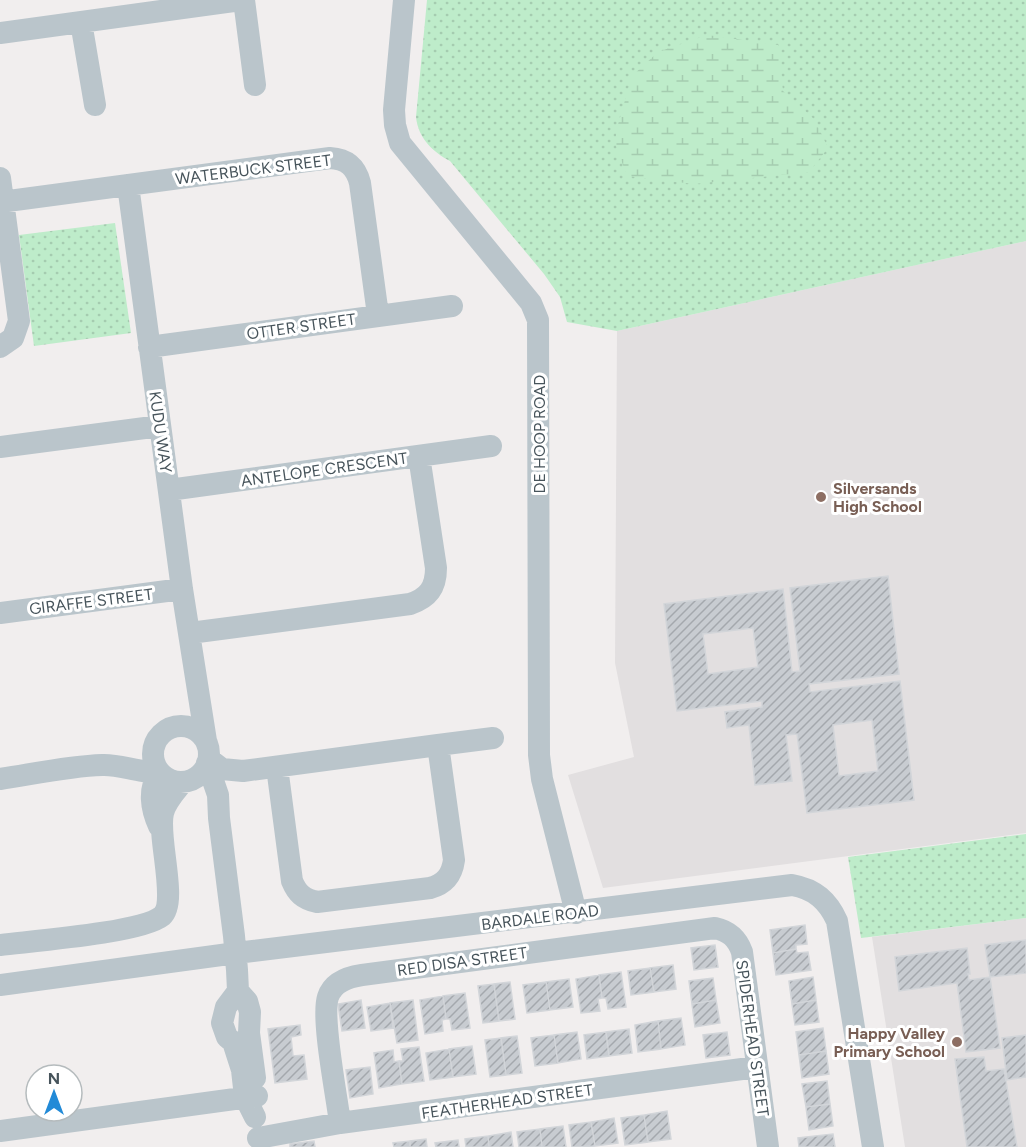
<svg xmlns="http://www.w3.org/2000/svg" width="1026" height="1147" viewBox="0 0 1026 1147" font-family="Figtree,sans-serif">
<defs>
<pattern id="grass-dots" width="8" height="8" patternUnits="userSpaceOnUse" patternTransform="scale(1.5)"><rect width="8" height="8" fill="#beecca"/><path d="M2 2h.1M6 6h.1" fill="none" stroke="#a5ccb0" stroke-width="1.8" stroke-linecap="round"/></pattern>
<pattern id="wetland-marsh" width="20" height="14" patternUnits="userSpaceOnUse" patternTransform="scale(1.5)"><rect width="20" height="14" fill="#beecca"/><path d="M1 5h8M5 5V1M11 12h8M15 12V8" fill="none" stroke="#a5ccb0"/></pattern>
<pattern id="building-hatch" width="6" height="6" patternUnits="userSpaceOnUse" patternTransform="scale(1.5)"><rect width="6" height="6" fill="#c8ccd1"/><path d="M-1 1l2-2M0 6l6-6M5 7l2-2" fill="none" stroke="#a4a8ad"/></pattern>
</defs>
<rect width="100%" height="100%" fill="#f1eeee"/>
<!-- education -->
<path fill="#e2dfe0" d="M1026,241V833L603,888L568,775L634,757L615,663L617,331Z
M1026,918V1147H905L872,937Z"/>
<!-- grass -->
<path fill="url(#grass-dots)" d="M427,0H1026V241L617,331L567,322L560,297L544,274L450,161C433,152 418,138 416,117Z
M115,223L131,333L34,346L19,235Z
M1026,834V918L861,938L848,857Z"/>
<!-- wetland -->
<path fill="url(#wetland-marsh)" d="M707,35L778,45L783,91L815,120L828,148L809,172L694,184L627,176L615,143L617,128L632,76L658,52Z"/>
<!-- building -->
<path fill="url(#building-hatch)" stroke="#d2d5d9" stroke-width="1.5" fill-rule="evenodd" d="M888,576L899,674L809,684L810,692L900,681L914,800L807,813L797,734L786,735L792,781L755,785L749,725L727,728L725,712L762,707V701L677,711L664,604L783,589L792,672L800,671L790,588ZM753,628L758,667L708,674L703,634ZM872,720L878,771L839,776L833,725Z
M805,925L807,944L796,945V949L773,953L770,930Z
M1026,940V973L990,977L985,945Z
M715,945L718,967L694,970L691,948Z
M967,948L970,974H968L969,980L990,977L1000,1048L966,1052L957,983L899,991L895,957Z
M796,949L797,953L808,952L811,970L776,975L773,953Z
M673,965L676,989L654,992L650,968Z
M650,968L654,992L631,995L628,971Z
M621,972L626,1007L608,1009L606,998H602L599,975Z
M599,975L602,998L598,999L600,1011L581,1013L576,979Z
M813,977L816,1000L792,1004L789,981Z
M713,978L716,1000L692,1004L689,981Z
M569,979L573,1007L550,1010L546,982Z
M510,982L515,1019L499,1021L494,984Z
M546,982L550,1010L527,1013L523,985Z
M494,984L499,1021L483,1023L478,986Z
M465,993L470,1028L452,1030L450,1019H446L443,996Z
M443,996L446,1019L442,1020L443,1031L425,1034L420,1000Z
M361,1000L365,1028L342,1031L338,1004Z
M413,1000L418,1040L397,1043L390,1003Z
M716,1000L720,1023L695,1027L692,1004Z
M816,1000L819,1022L795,1025L792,1004Z
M390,1003L393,1028L371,1031L367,1007Z
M681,1018L685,1045L661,1049L658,1021Z
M658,1021L661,1049L638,1052L635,1025Z
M300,1025L301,1035L291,1037L293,1056L304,1055L307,1079L275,1083L268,1029Z
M823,1028L826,1051L799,1055L796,1032Z
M629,1029L632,1053L609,1056L606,1032Z
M577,1032L581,1059L558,1063L554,1035Z
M606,1032L609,1056L587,1059L584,1035Z
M727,1032L730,1055L706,1058L703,1035Z
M554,1035L558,1063L535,1066L531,1038Z
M1026,1035V1077L1007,1080L1002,1038Z
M517,1036L522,1073L506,1075L501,1038Z
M501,1038L506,1075L490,1077L485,1040Z
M472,1046L476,1074L453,1077L449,1049Z
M419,1047L424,1081L402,1084L399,1061H403L401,1049Z
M449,1049L453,1077L430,1080L426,1053Z
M393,1050L394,1062L399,1061L402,1084L379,1088L374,1053Z
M826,1051L829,1074L802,1078L799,1055Z
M984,1057L986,1071L1004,1069L1017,1147H967L955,1059Z
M370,1067L373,1094L350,1098L346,1070Z
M827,1081L830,1104L806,1107L802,1084Z
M830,1104L833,1126L809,1130L806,1107Z
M667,1111L671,1139L648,1142L644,1115Z
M644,1115L648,1142L625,1145L621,1118Z
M614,1118L618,1143L595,1146L591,1122Z
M591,1122L595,1146L572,1147L569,1125Z
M563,1126L566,1147H542L540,1129Z
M540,1129L542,1147H519L517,1132Z
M511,1132L513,1147H489L488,1136Z
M833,1134L835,1147H799L798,1138Z
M488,1136L489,1147H466L465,1139Z
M426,1139L427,1147H410V1141Z
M458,1140L459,1147H436L435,1143Z
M314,1141L315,1147H290V1144Z
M410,1141V1147H394L393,1143Z"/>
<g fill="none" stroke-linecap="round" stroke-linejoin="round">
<!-- minor -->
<path stroke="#bac5cb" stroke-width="22" d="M244,0L255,85
M404,0L394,110L395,125L400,143L531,303L538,320L539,755L542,779L576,913
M81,22L95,105
M0,33L241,0
M0,178L19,321L13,338L0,347
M128,185L182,589L206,741
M0,202L330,158C347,159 356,167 360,183L378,315
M149,347L452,306
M0,447L160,426
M169,490L491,446
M0,613L182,589
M190,633L410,604C428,598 436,588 436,568L419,456
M153 754a28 28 0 1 1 56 0a28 28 0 1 1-56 0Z
M438,745L493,738
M209,759L222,769L243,771L438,745L454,860C452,875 445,884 430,888L317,902C303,899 297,893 292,881L277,767
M207,763L218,795L219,818L234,936L237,970L238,991L226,1007L222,1023L227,1037L233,1042L242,1070L245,1097L255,1117
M159,773C148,789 151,809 159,826
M0,779C33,774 69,766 102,765C122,764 139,774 158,771
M0,945C32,941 141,933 162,916C178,902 157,837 163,813C166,801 175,792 183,782
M0,985L236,953L792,885C815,889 828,901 837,921L873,1147
M238,991L247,1001L250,1012L249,1033L255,1078
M340,1123C337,1097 321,1018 328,997C333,982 348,977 362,975L715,928C729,931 737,938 742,952L768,1147
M0,1131L257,1096
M258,1138L340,1123L757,1067"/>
</g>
<!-- markers -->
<g fill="#8d6e63" stroke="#fff" stroke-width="2">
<circle cx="821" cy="497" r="6"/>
<circle cx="957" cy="1042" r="6"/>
</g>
<g text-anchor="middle" stroke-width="6" stroke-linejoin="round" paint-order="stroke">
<!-- street labels -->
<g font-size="16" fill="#47545b" stroke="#fff">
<text transform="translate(253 169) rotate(-7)" y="6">WATERBUCK STREET</text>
<text transform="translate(301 326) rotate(-8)" y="6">OTTER STREET</text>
<text transform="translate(161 432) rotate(82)" y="6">KUDU WAY</text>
<text transform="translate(539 434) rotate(-90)" y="6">DE HOOP ROAD</text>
<text transform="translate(324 469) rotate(-8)" y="6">ANTELOPE CRESCENT</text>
<text transform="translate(91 601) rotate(-7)" y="6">GIRAFFE STREET</text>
<text transform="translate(540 917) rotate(-7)" y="6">BARDALE ROAD</text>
<text transform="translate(462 961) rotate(-8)" y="6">RED DISA STREET</text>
<text transform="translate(753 1038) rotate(82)" y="6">SPIDERHEAD STREET</text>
<text transform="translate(507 1101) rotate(-8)" y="6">FEATHERHEAD STREET</text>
</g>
<!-- education labels -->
<g font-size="16" font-weight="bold" fill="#785e54" stroke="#fff" text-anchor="start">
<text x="833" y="494">Silversands<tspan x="833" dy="18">High School</tspan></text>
<text x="945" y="1039" text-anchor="end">Happy Valley<tspan x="945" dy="18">Primary School</tspan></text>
</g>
</g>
<!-- north arrow -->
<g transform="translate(54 1093)"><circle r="28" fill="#ffffff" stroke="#b5bbbd" stroke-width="1.5"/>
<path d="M0-4.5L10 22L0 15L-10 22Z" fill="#228ad7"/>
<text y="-9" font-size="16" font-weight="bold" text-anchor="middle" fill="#47545b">N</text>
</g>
</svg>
